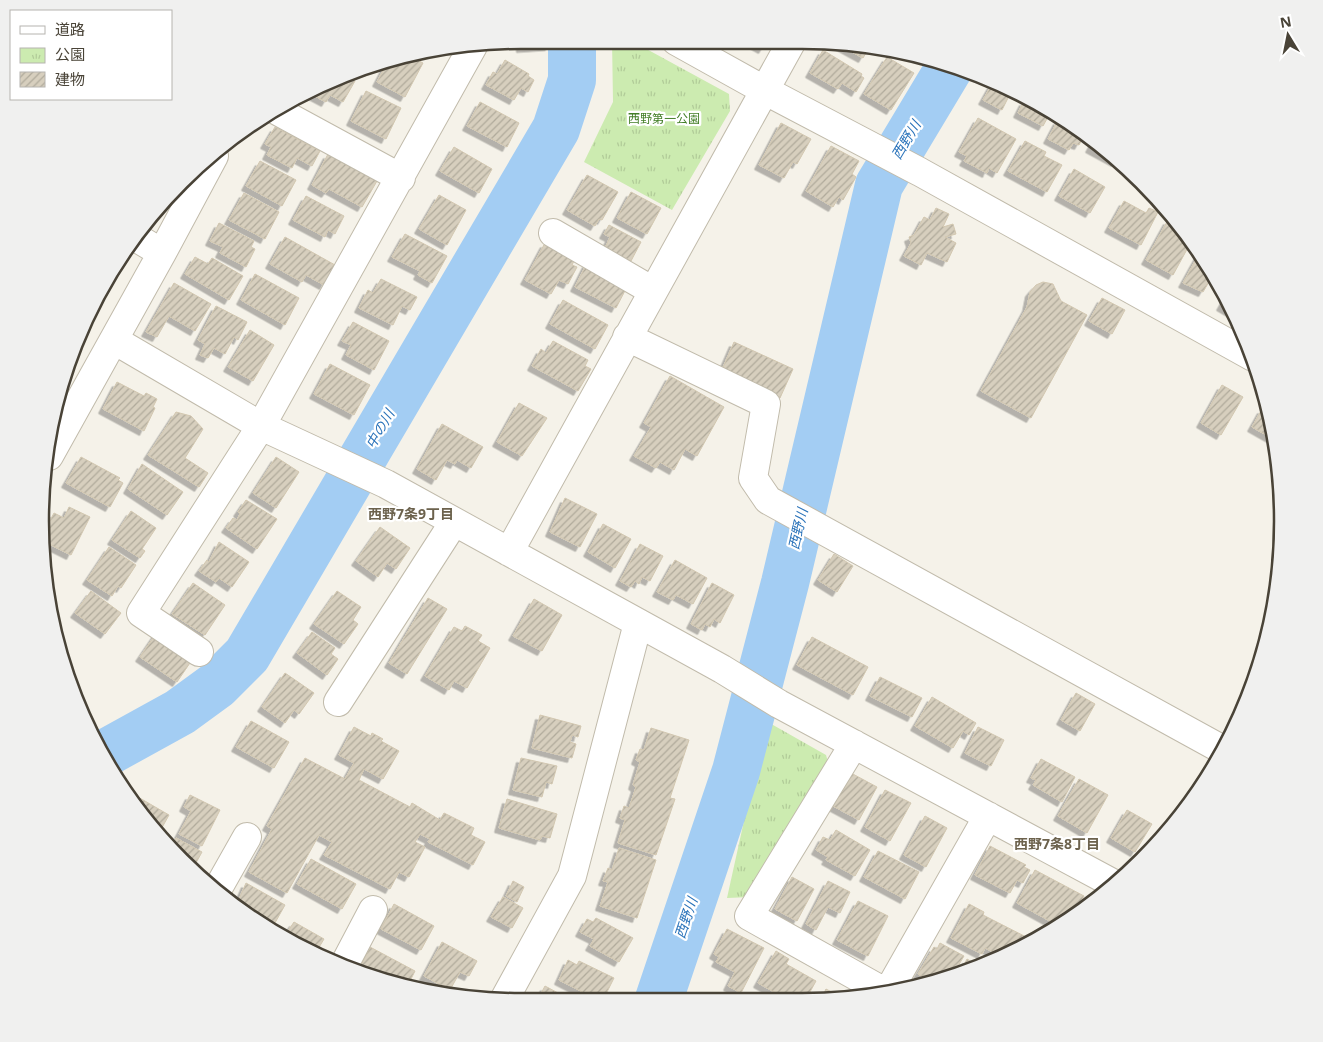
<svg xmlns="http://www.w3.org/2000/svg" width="1323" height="1042" viewBox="0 0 1323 1042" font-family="'Noto Sans','Noto Sans JP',sans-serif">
<defs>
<pattern id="park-tufts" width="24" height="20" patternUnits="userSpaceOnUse" patternTransform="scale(1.25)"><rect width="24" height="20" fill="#ccebb0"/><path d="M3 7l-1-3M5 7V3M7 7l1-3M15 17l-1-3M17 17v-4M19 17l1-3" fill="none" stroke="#b1cb98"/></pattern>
<pattern id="building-hatch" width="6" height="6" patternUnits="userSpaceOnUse" patternTransform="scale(1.25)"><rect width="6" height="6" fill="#d7cfbe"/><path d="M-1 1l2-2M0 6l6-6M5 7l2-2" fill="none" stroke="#b0aa9b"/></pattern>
<filter id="shadow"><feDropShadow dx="-4.5" dy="4.5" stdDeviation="0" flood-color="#0004"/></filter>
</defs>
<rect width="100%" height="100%" fill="#f5f2e9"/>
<!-- park -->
<path fill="url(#park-tufts)" d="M612,40H630L729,94L730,111L672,210L584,162L613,102Z
M766,721L826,755L828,762L751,897L727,898Z"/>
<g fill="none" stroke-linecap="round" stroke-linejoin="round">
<!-- river -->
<path stroke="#a3cdf3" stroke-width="48" d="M102,755L180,712L217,685L247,655L556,129L572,80V40
M658,1002L736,771L785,583L879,185L951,65"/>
</g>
<!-- building -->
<path fill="url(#building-hatch)" stroke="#d2c7b0" filter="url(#shadow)" d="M521,40H549L550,46L521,48Z
M748,41H768L763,49Z
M832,41H833L869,48L863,58Z
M823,50L862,74L861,76L864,78L856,92L842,83L838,89L810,73Z
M408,55L423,63L405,97L377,82L389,59Z
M887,57L914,73L891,110L864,94Z
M505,60L529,74L528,76L534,80L528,92L521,88L514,100L486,85L493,72L497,74Z
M347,77L355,81L343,102L330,95L326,102L309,93Z
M992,84L1010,94L1002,110L983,100Z
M366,91L401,108L386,139L351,121Z
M1024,101L1049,115L1043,126L1018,113Z
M480,102L519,123L507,147L467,126Z
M978,118L1016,139L997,173L989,168L987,173L964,161L967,156L959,152Z
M1058,120L1085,134L1079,145L1073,143L1069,150L1048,139Z
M781,123L811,139L797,164L793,162L784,178L759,165Z
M275,127L320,151L312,166L297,158L292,168L267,155L271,147L265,144Z
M1095,139L1117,160L1116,162L1090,148Z
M1025,141L1046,152L1044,156L1062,165L1047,192L1008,171Z
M831,146L859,161L852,174L856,177L843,200L839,197L833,207L806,191Z
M454,147L492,169L479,193L440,171Z
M328,154L377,181L362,207L329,189L326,193L312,185Z
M260,161L296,180L282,206L246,186Z
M1074,169L1105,187L1090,213L1059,196Z
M587,175L618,192L602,220L599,219L595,226L567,210Z
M631,192L661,208L647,234L617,218Z
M244,193L279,212L265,239L229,220Z
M439,195L466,210L447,245L419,229Z
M306,196L344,216L335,234L328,230L325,237L293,220Z
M1124,201L1146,213L1149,208L1158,212L1141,245L1109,228Z
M936,208L949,214L943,227L953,224L956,234L945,237L956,243L947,262L927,253L921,265L904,256L911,243L909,237L914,235L924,217L930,220Z
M1168,220L1180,227L1191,242L1173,275L1146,260Z
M219,223L254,241L251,247L255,249L246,267L220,253L223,247L210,241Z
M609,225L641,242L631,261L605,248L610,237L604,234Z
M405,234L447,256L432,283L418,275L420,271L392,257Z
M285,237L335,265L324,285L306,275L302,282L270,264Z
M545,243L575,259L572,265L577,267L568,284L559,280L551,294L525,280Z
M1199,254L1216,277L1213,275L1203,292L1183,283Z
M124,256L98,302L96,301L104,281Z
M195,257L208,264L212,258L243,276L229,300L185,274Z
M587,263L628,285L616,308L575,287Z
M255,274L299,298L285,325L241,300Z
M381,279L417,297L410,310L402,306L393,325L359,308L368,290L373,293Z
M1043,282L1053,284L1061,301L1087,315L1031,418L981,391L1027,307L1030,292L1036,285Z
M174,283L211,304L195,331L169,316L157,337L146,332Z
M1226,297L1233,313L1221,306Z
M1102,298L1125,310L1112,334L1089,321Z
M563,300L608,325L595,349L550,324Z
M216,306L247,322L238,340L234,337L225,354L214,348L208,358L200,355L205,344L198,340Z
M91,314L95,316L76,350Z
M353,322L389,341L374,370L346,355L351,345L342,341Z
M250,330L274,345L253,381L228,367Z
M553,341L588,360L585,366L591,369L578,391L532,366L541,349L546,353Z
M734,342L793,369L780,398L721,372Z
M330,364L370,385L354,415L314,394Z
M670,376L724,407L697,456L685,449L674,470L660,462L656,468L634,456L651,427L644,423Z
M117,382L144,396L146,393L157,399L153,407L155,408L144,431L103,409Z
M1222,385L1243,397L1221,435L1201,423Z
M519,403L547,418L522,456L497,442Z
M1262,409L1268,412L1275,440L1252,427Z
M176,412L191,416L203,429L185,458L208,473L199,487L148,455Z
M442,424L483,447L471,468L457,460L455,464L447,460L436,480L417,469Z
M81,457L120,478L118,480L123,483L110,507L66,483Z
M276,457L299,472L276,508L253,493Z
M142,464L183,492L167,515L128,489Z
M565,498L597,514L580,547L550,532Z
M246,500L277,519L257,549L226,528L233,518L237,520L240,514L238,512Z
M69,507L90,517L71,555L43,541L40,522L47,526L54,513L64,518Z
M131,511L156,528L142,549L145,551L140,558L112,540Z
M603,524L631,539L615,568L588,552Z
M380,527L410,548L396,569L387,563L378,577L356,561Z
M219,542L249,562L232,587L219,578L216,582L199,571L207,560L209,562Z
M640,544L663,556L650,581L642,577L639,584L635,581L631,587L620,581Z
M109,547L136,565L121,588L118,586L112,596L87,580Z
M834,554L853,566L837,592L818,580Z
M675,560L707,578L693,604L676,595L673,600L657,592Z
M193,583L225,605L205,635L172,614Z
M712,583L734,595L720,623L714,619L710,627L705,624L702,630L691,624Z
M91,591L121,613L105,634L75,613Z
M337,591L361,607L353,620L358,624L344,644L314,624Z
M428,598L447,609L407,674L389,663Z
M534,599L562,615L542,651L513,636Z
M465,626L482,635L478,641L490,648L467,688L454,681L449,690L425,676L454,627L462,631Z
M157,632L194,657L177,682L140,657Z
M312,632L335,648L331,654L338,659L327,675L297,653Z
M812,637L868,667L853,695L797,665Z
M285,673L314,693L299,714L294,710L285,723L262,707Z
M880,677L922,698L912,717L870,696Z
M1076,693L1095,704L1080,731L1061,720Z
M932,697L976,723L969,735L963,731L953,748L915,726Z
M540,715L581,726L578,737L572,735L570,742L576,744L572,758L532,748Z
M251,721L289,742L274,768L236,747Z
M354,727L371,736L372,733L383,739L381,741L399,751L383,779L364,769L359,780L410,807L412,803L440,820L444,813L474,828L471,835L485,842L473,865L428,842L430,839L420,834L415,842L425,847L409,877L399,872L390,889L324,855L332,842L319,835L287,893L249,872L272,829L267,826L305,758L345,779L354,763L339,755Z
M978,727L1004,740L991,766L965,753Z
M651,728L689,740L670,798L675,799L656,855L618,843L625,820L620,818L624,806L629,808L636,787L633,785L640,762L636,760L640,749L644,750Z
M521,758L557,766L552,784L546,782L542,797L513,790Z
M1041,759L1075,777L1062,802L1033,785L1036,780L1031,778Z
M851,773L877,787L859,820L833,806Z
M1079,779L1108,795L1087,833L1058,816Z
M885,790L911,803L890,841L865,827Z
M190,795L220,810L202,846L179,834L191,811L184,807Z
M138,797L169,815L159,833L135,802Z
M507,799L557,814L550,838L542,836L540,840L499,828Z
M1127,810L1152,824L1135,852L1111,838Z
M925,816L947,828L926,867L904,855Z
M1162,828L1167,831L1151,849Z
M836,830L870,850L855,876L826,860L828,857L816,850L823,837L830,840Z
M176,838L202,852L192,870L181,861L170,848Z
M990,846L1026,865L1024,867L1030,870L1023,883L1017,880L1010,893L975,875Z
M619,848L656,860L637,918L600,906L608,882L603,881L608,868L612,870Z
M878,851L919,872L905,899L864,877Z
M311,859L356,884L342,909L297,884Z
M1035,870L1084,896L1073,916L1059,926L1017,903Z
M792,877L814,889L797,921L775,909Z
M513,881L524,887L517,902L506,896Z
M828,881L850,892L840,913L828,907L816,930L806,924Z
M246,883L285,905L271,930L254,921L236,906Z
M503,897L523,908L512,928L491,917Z
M858,901L888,916L868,956L837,940Z
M394,904L434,926L421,950L381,929Z
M969,904L984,912L983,915L1034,941L1002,956L985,948L982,954L951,938Z
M596,918L633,938L619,962L590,946L594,939L580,932L587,919L593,922Z
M294,922L324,939L315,954L284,937Z
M727,929L764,948L741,993L728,986L735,972L716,962L719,957L714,954Z
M442,942L477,961L469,976L460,972L450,990L424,976Z
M940,943L964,956L951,978L931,982L918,974L934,947L937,949Z
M370,947L415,971L407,987L365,974L367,970L360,967Z
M776,951L789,959L786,964L816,981L805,1001H790L758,983Z
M967,959L979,966L958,976Z
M568,960L577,965L579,961L614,978L602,1002L559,980Z
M419,984L437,994L416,989Z
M545,986L575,1002H542L543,1000L539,997Z
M826,989L845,999L820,1001Z"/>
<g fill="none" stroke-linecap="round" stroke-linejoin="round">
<defs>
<path id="minor" d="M676,41L764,90L920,172L1253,357
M274,109L401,178
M553,233L653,291
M137,238L162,253
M627,337L766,404L753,478L768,500L1223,750
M114,340L261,426L386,484L722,669L779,704L1116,885
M49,456L162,253L214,156
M509,552L792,41
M199,652L141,613L261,426L473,46
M338,702L454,522
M854,744L749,916L883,991
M217,890L247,837
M343,967L373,910
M889,990L988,816
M504,1000L572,876L638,623"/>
</defs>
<!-- minor casing -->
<use href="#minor" stroke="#c1bbab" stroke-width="30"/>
<!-- minor -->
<use href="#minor" stroke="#fff" stroke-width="28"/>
</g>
<g text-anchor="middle" stroke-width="4.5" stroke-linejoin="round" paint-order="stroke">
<!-- park labels -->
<g font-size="12" fill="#427e27" stroke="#fff">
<text x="664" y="123">西野第一公園</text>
</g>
<!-- water labels -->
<g font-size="14" font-style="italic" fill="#2a73ba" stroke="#fff">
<text transform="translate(906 140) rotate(-59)" y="5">西野川</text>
<text transform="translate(380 429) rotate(-60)" y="5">中の川</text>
<text transform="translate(798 529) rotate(-77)" y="5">西野川</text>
<text transform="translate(686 918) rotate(-71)" y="5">西野川</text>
</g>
<!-- neighbourhood labels -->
<g font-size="14" font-weight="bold" fill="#6c624d" stroke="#fff">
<text x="411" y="519">西野7条9丁目</text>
<text x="1057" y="849">西野7条8丁目</text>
</g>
</g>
<!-- crop -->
<path d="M0 0H1323V1042H0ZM521 49H802A472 472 0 0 1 1274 521V521A472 472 0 0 1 802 993H521A472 472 0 0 1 49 521V521A472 472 0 0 1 521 49Z" fill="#f0f0ef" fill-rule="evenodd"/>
<path fill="none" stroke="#494337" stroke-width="2.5" d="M521 49H802A472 472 0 0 1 1274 521V521A472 472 0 0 1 802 993H521A472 472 0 0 1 49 521V521A472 472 0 0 1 521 49Z"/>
<!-- legend -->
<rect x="10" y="10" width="162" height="90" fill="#ffffff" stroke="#b6b4af"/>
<rect x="20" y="26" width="25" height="8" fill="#ffffff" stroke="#b6b4af"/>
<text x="55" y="35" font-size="15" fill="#494337">道路</text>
<rect x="20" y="48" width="25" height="15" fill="url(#park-tufts)" stroke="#b6b4af"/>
<text x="55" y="60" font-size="15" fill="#494337">公園</text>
<rect x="20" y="72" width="25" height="15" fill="url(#building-hatch)" stroke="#b6b4af"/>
<text x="55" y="85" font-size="15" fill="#494337">建物</text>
<!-- north arrow -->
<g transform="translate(1288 35) rotate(350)" stroke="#ffffff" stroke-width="4" paint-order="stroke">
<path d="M0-4L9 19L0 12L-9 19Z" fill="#494337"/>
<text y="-8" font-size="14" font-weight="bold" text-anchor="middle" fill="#494337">N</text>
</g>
</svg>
